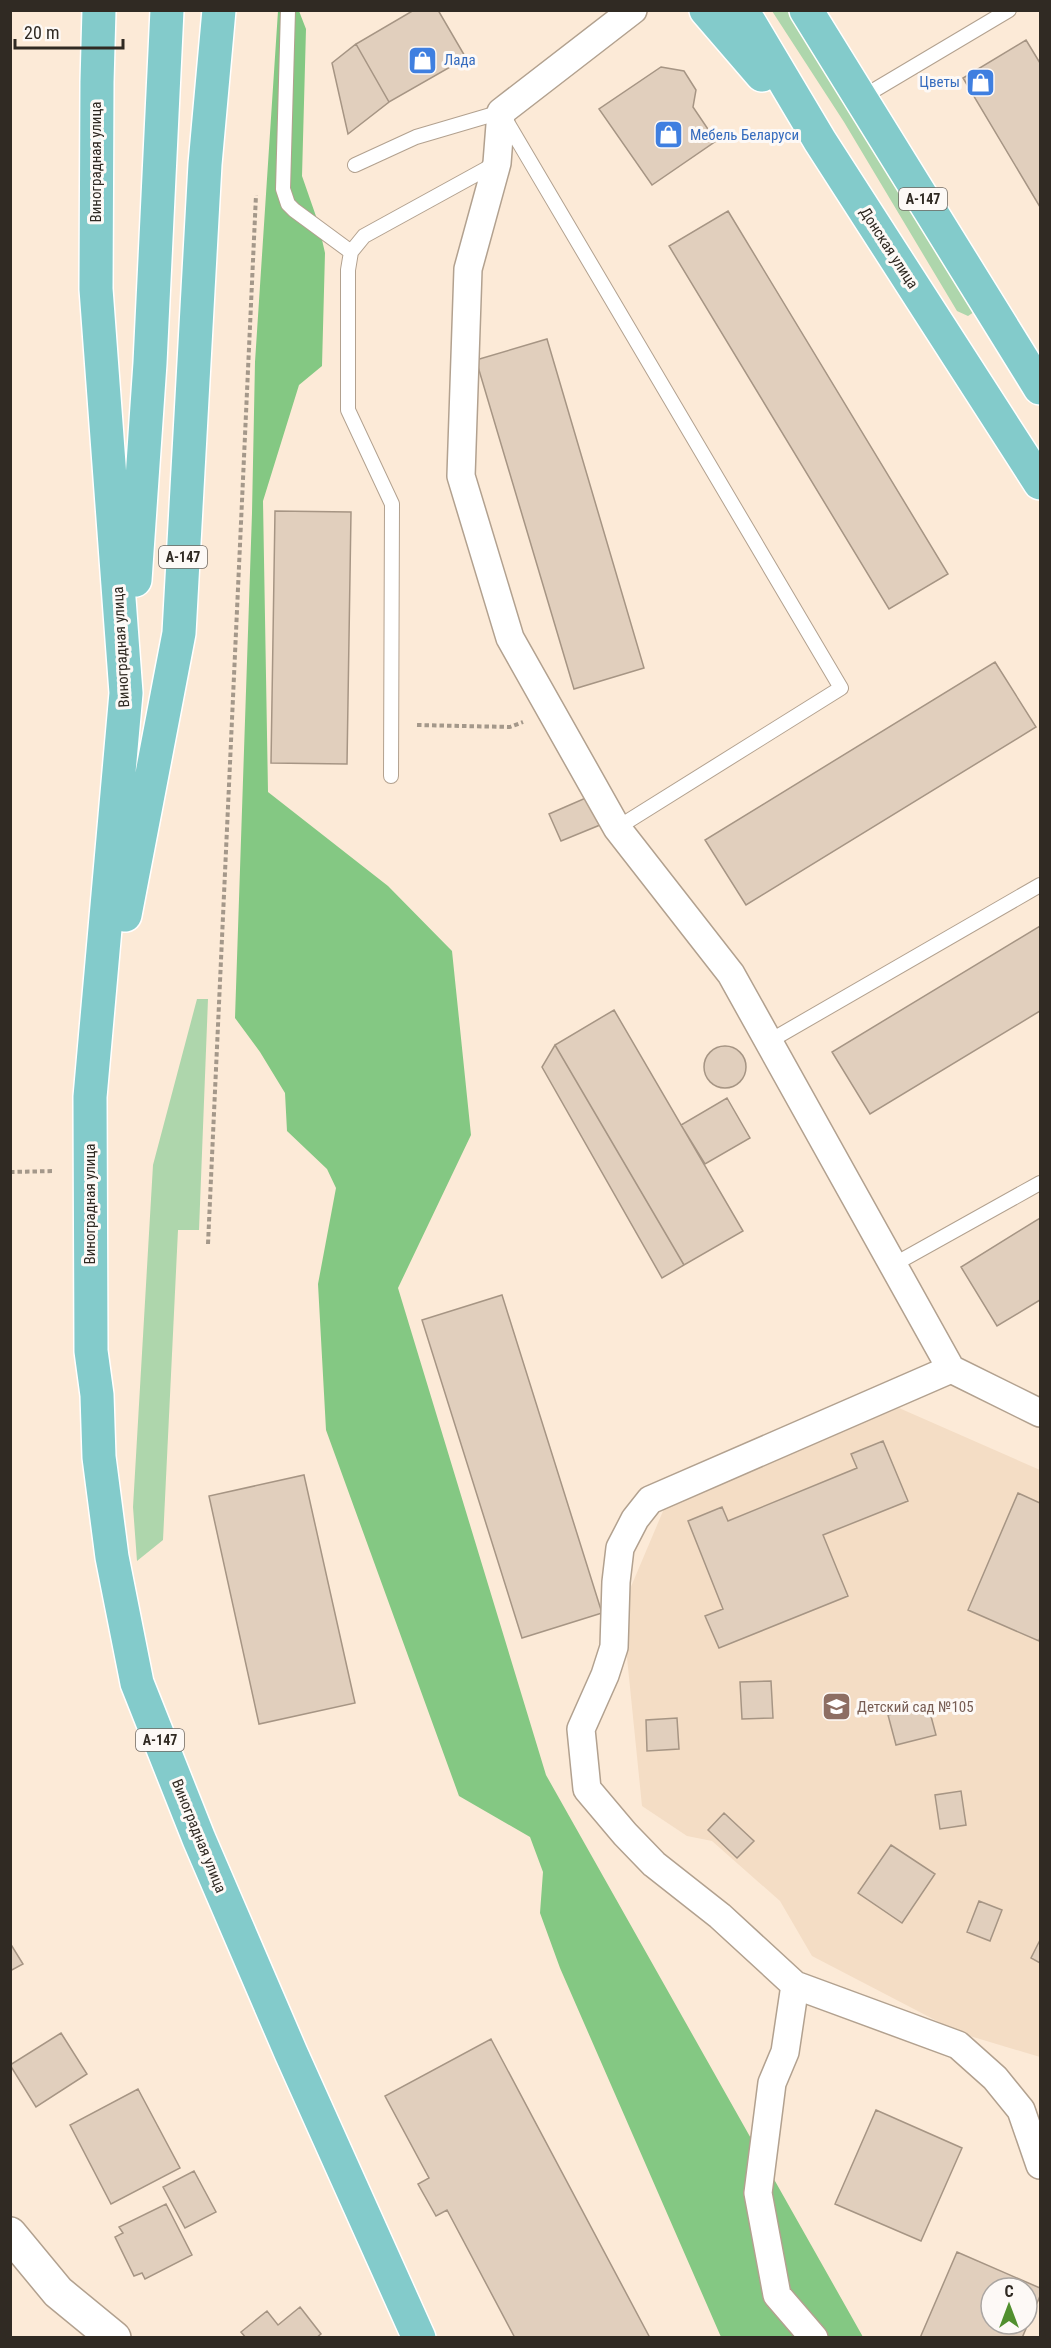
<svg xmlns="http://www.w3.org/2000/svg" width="1051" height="2348" viewBox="0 0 1051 2348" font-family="'Roboto Condensed',sans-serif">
<rect width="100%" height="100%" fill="#fcead7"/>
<!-- built -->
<path fill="#f4ddc5" d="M899,1408L1040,1470V2057L960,2033L812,1956L780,1901L712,1841L687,1836L642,1806L622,1608L666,1504Z"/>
<!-- green -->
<path fill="#aed6ac" d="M772,11H790L974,312L968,316L957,311L844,122Z
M197,999H208L199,1230H178L163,1540L137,1561L133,1507L153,1165Z"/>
<!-- forest -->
<path fill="#84c883" d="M278,11H299L306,29L302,176L318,222L325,253L322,366L299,385L263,501L268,792L388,886L452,951L471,1135L398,1288L546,1775L863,2337H721L560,1968L540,1913L543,1872L530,1837L459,1796L326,1430L318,1284L336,1188L327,1169L287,1131L285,1093L260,1052L235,1018L252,513L255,362Z"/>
<!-- building -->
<path fill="#e1cfbd" stroke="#a69584" stroke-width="1.5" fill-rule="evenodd" d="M414,10H438L466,58L389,102L356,44Z
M1026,40L1040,63V207L963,78Z
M356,44L389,102L348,134L332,63Z
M661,67L684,71L696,90L693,107L716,141L652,185L599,109Z
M728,211L948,574L889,609L669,246Z
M547,339L644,668L574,689L476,360Z
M275,511L351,512L347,764L271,763Z
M995,662L1036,727L746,905L705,840Z
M588,797L600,825L561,841L549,814Z
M1040,926V1011L870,1114L832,1052Z
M614,1010L743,1231L684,1265L555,1045Z
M555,1045L684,1265L662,1278L542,1067Z
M704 1067a21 21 0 1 1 42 0a21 21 0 1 1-42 0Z
M727,1098L750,1138L705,1164L681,1125Z
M1040,1218V1300L997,1326L961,1267Z
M502,1295L602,1613L522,1638L422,1320Z
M883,1441L908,1501L823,1535L848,1596L719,1648L705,1616L723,1609L688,1521L722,1507L728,1521L857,1468L851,1454Z
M304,1475L355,1703L259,1724L209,1496Z
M1018,1493L1040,1503V1637L1039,1641L968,1610Z
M771,1681L773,1718L742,1719L740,1682Z
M928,1705L936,1735L896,1745L888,1715Z
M677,1718L679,1749L647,1751L646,1720Z
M961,1791L966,1825L940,1829L935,1795Z
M724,1813L754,1841L737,1858L708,1830Z
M891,1845L935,1874L902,1923L858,1893Z
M979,1901L1002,1910L990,1941L967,1932Z
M1040,1940V1963L1031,1958Z
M10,1943L23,1964L10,1971Z
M61,2033L87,2074L36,2107L10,2065Z
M491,2039L650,2338H515L447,2210L436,2216L418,2184L429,2178L385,2096Z
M138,2089L180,2168L111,2204L70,2125Z
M876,2110L962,2148L921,2241L835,2204Z
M194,2171L216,2212L185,2228L163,2187Z
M166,2204L192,2255L145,2279L142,2273L134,2276L115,2237L123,2233L119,2227Z
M957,2252L1040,2288V2296L1022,2338H920ZM991,2288H1027V2324H991Z
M300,2307L321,2334L316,2338H246L241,2332L267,2311L278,2325Z"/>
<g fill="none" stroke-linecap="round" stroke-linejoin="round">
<defs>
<path id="service" d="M288,10L283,189L288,204L294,210L351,252
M861,98L1009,10
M355,165L416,137L501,112L841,688L617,828
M391,776L392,504L348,410V270L351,252L364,236L495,164
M768,1042L1040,885
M893,1265L1040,1183"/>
<path id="minor" d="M633,10L501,112L497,163L468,269L461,476L510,638L617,828L731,974L951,1369
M1040,1413L951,1369L650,1500L635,1519L620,1548L616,1582L614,1647L605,1675L581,1729L587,1789L625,1834L654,1864L720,1916L795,1985L958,2045L995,2078L1021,2110L1040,2165
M795,1985L785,2052L772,2083L758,2193L777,2295L814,2338"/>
<path id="tertiary" d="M10,2234L58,2292L114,2338"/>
<path id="primary" d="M99,10L97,82L96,289L126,693L90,1097L91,1351L97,1395L99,1457L112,1557L137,1683L199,1839L291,2053L419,2338
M706,10L762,75
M742,10L820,141L1040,483
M806,10L1040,388
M135,580L150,363L167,10
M125,915L179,633L205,164L219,10"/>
</defs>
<!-- service casing -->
<use href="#service" stroke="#b2a18f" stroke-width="16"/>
<!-- minor casing -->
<use href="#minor" stroke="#b2a18f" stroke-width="30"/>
<!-- tertiary casing -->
<use href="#tertiary" stroke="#b2a18f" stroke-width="36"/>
<!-- primary casing -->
<use href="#primary" stroke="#fff" stroke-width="36"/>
<!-- path -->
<path stroke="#a4988a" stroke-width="4" stroke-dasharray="4.5 3" stroke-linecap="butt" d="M417,725L510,727L523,722
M10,1172L55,1171
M208,1244L256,195"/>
<!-- service -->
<use href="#service" stroke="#fff" stroke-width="14"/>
<!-- minor -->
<use href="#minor" stroke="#fff" stroke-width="27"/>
<!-- tertiary -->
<use href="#tertiary" stroke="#fff" stroke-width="33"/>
<!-- primary -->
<use href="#primary" stroke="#83cbcb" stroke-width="33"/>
</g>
<!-- icons -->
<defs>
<symbol id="shop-square" viewBox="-11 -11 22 22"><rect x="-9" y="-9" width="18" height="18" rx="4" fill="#3f7fe0" stroke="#fdf9f6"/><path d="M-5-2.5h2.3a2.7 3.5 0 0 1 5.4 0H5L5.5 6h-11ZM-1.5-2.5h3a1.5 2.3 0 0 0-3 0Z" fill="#fff"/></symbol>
<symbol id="school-square" viewBox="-11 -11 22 22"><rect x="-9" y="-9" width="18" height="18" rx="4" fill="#8d6e63" stroke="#fdf9f6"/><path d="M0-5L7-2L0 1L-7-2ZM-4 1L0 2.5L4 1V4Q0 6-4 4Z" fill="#fff"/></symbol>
</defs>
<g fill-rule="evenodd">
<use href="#shop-square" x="406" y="44" width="33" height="33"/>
<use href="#shop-square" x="964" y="66" width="33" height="33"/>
<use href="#shop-square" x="652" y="118" width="33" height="33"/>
<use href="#school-square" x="820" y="1690" width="33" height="33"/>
</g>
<g text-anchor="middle" stroke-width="6" stroke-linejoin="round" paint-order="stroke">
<!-- shield labels -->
<g fill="#fdf9f6" stroke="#6e6862" stroke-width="1.5">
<rect x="899" y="188" width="48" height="22" rx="4.5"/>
<rect x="159" y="546" width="48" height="22" rx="4.5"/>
<rect x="136" y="1729" width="48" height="22" rx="4.5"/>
</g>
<g font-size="14" font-weight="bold" fill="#302a23">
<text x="923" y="204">А-147</text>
<text x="183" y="562">А-147</text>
<text x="160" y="1745">А-147</text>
</g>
<!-- shop labels -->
<g font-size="15" fill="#366cbe" stroke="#fdf9f6" text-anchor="start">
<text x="444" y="65">Лада</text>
<text x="960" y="87" text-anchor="end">Цветы</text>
<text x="690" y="140">Мебель Беларуси</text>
</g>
<!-- street labels -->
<g font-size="15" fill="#302a23" stroke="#fdf9f6">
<text transform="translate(96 162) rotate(-90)" y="5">Виноградная улица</text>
<text transform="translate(889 248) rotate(57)" y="5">Донская улица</text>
<text transform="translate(121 647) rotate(-93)" y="5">Виноградная улица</text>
<text transform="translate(90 1204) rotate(-90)" y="5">Виноградная улица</text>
<text transform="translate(199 1836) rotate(68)" y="5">Виноградная улица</text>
</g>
<!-- education labels -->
<g font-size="15" fill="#785e54" stroke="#fdf9f6" text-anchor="start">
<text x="857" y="1712">Детский сад №105</text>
</g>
</g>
<!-- border -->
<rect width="1051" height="2348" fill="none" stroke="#302a23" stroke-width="24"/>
<!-- north arrow -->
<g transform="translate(1009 2306)"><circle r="28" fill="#fdf9f6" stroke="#aba6a2" stroke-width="1.5"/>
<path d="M0-4.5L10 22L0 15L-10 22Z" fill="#518f2e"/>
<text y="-9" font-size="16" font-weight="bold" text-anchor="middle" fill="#302a23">С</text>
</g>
<!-- scale -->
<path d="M15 39v9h108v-9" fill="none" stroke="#302a23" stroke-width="3"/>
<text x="24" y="39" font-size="18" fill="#302a23" stroke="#fdf9f6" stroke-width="4.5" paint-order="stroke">20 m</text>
</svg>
